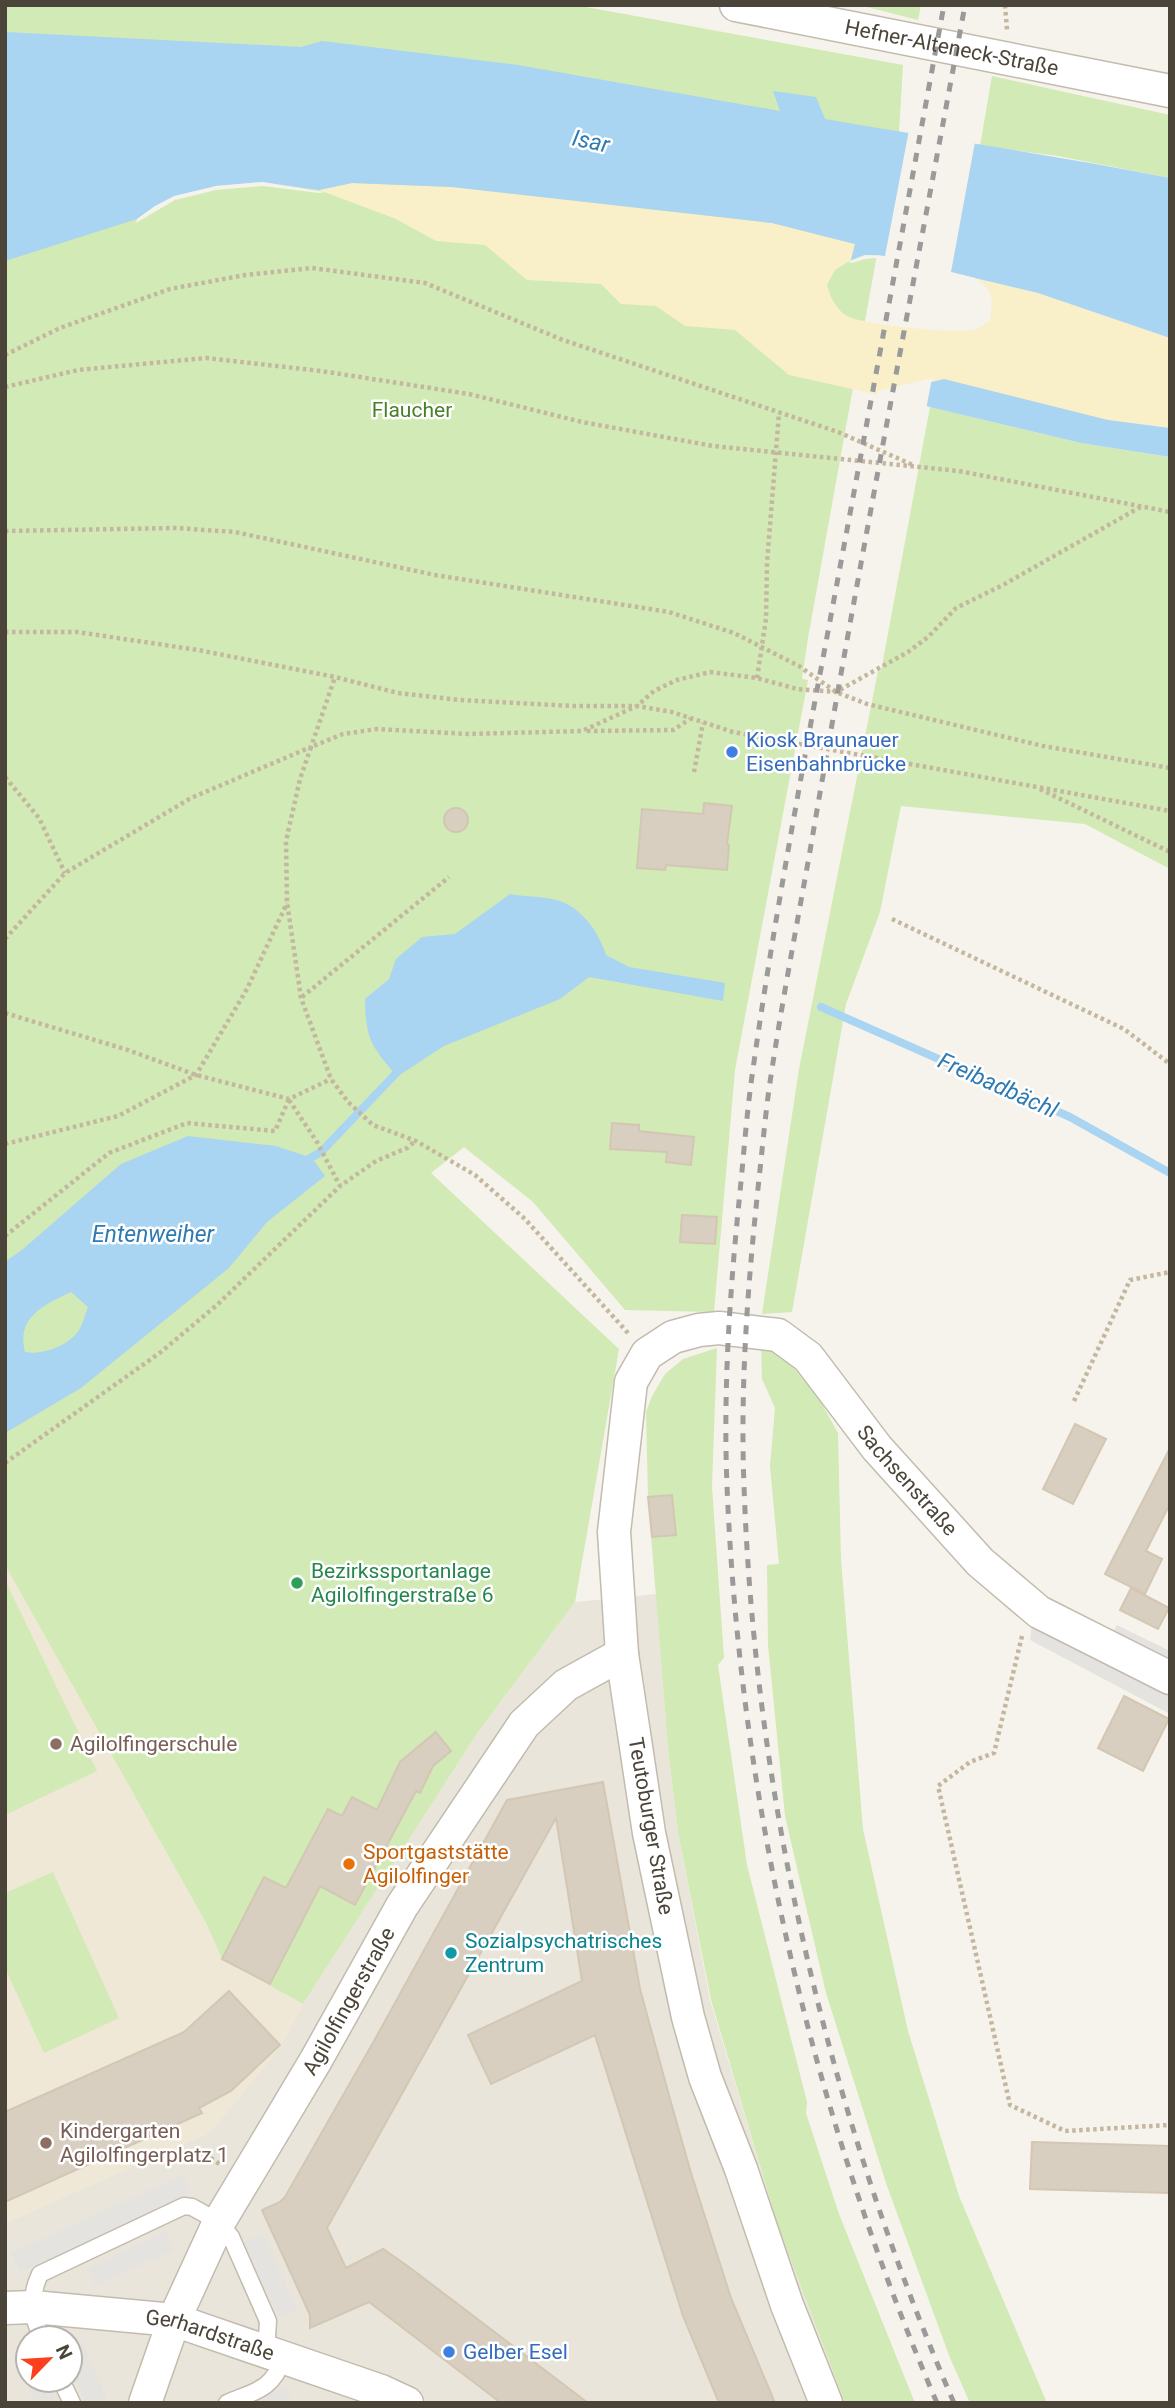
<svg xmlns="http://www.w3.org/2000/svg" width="1175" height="2408" viewBox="0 0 1175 2408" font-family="Roboto,sans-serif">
<rect width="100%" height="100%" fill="#f6f3ec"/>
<!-- residential -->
<path fill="#eae5da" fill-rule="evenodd" d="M656,1594L668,1748L678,1832L710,2000L777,2223L845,2403H5V2223L210,2132L280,2047L303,2004L478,1732L575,1602ZM28,2338H70V2380H28Z"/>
<!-- education -->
<path fill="#efe8d6" d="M5,1565L206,1923L222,1959L303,2004L280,2047L210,2132L5,2223Z"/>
<!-- green -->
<path fill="#d2eab5" d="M5,5H575L903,65L899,132L808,638L802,679L808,680L735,1070L714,1312L625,1310L533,1202L464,1147L431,1173L619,1349L575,1602L478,1732L303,2004L222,1959L206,1923L5,1565Z
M859,5H921L918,20Z
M992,76L1170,115V178L1058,156L980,146Z
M930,407L1081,443L1170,457V869L1085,824L901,806L880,912L846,1004L792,1312L762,1314L799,1069L878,671H881Z
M761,1344L781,1353L818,1397L838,1433L841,1560L863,1829L908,2031L959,2196L1047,2403H970L950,2358L887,2186L826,1993L785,1816L768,1645L767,1565L779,1564L770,1466L775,1408L762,1379Z
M717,1348L712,1487L724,1658L718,1665L747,1865L807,2102L806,2113L839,2214L915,2403H845L777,2223L711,2000L678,1832L668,1748L648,1497L646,1412L652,1396L665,1374L683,1359Z
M5,1580L97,1771L5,1815Z
M53,1872L119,2018L44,2053L5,1968V1893Z"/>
<!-- sand -->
<path fill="#f9efc9" d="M352,183L452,187L772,223L855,244L851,260L835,270L827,285C830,297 836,309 847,316C863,325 959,335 977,329C981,327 986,323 990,320C993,296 994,292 975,278L1038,293L1170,338V428L879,395L789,375L735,330L685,326L656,306L621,304L601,284L527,280L485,245L436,241L396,219L319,190Z"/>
<!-- parking -->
<path fill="#e5e3e0" d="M1032,1621L1170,1694V1714L1030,1640Z
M1117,1625L1170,1651V1665L1111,1636Z
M183,2175L191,2194L20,2272L11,2253Z
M165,2231L174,2250L96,2286L87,2268Z
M263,2234L297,2309L278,2317L244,2242Z
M82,2342L109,2403H86L70,2367V2347Z
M28,2356V2380H48L58,2403H35L17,2361Z
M285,2387L292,2403H251Z"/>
<!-- water -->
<path fill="#a9d4f2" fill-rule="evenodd" d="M5,32L301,47L322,41L518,65L780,111L773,91L816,97L825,119C940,139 1055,155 1170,178V338L1038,293L878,255H865L851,260L855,244L772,223L452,187L352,183L319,190L262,182L216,186L155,206L137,219L5,261Z
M944,379L1108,420L1170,428V457L1081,443L879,395Z
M510,894C526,897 545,896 560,901C583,909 599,933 606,955L629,967L725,983L723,1001L589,977L560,999L444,1046L398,1076L395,1074C370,1044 366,1039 365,999L389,979L396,959L422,937L455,934Z
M188,1136L276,1146L312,1158L325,1176L267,1222L229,1268L81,1388L5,1433V1262L23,1249L121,1164ZM71,1292L88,1307C85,1315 82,1327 77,1333C65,1347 43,1355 25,1352C16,1317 44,1305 71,1292Z"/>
<!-- pier -->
<path fill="#f6f3ec" d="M909,130L975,142L951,272L975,278L982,283L877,258L865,259L852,263L848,262L865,255L885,256Z
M262,182L325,192L319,193L262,186L216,190L175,200L136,223L137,219L155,206L174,196L216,186Z
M932,378L926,410L875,396L878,391Z"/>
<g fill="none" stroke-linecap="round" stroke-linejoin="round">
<!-- stream -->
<path stroke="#a9d4f2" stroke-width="8" d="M821,1007L1070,1117L1170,1173
M304,1162L322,1151L402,1067"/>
</g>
<!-- building -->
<path fill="#d8cfc1" stroke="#d3c7b4" stroke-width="2" d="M704,803L732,806L727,844L729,845L727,870L666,865L665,870L637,868L642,809L703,814Z
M444 820a12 12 0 1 1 24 0a12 12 0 1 1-24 0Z
M612,1123L639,1125V1131L694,1137L691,1165L666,1162L667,1152L610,1149Z
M682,1215L717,1217L715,1244L680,1242Z
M1075,1424L1106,1439L1073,1504L1043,1489Z
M1170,1448V1504L1146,1551L1162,1559L1145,1594L1105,1574Z
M672,1495L676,1535L652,1537L648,1497Z
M1131,1588L1169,1608L1158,1629L1120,1610Z
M1124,1696L1169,1719L1143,1771L1098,1748Z
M436,1732L451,1751L433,1766L420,1793L416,1791L355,1905L320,1886L270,1984L222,1959L264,1877L286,1888L328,1809L342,1816L352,1797L377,1810L400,1762Z
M603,1782L640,1989L670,2099L691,2173L731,2298L775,2403H719L683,2316L595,2035L491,2084L468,2035L582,1981L556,1818L327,2228L346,2268L383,2249L409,2267L588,2403H501L369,2302L310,2328V2315L262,2210L280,2202L285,2197L374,2041L507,1800Z
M229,1991L280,2045L231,2091L199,2108L202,2113L5,2202V2112L184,2032Z
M1032,2142L1170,2146V2193L1030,2189Z"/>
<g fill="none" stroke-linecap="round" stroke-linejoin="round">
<defs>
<path id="service" d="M42,2338C31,2315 29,2298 40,2274L184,2206L192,2207L219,2222L231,2237L268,2321L266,2352
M61,2380L72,2403
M227,2403C255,2391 272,2390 283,2359"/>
<g id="minor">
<path id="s1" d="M736,5L1170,91"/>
<path id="s2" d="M5,2308L33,2307L174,2320L381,2391L407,2403"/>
<path id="s3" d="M145,2403L174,2320L219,2222L316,2060L402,1906L524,1724L566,1685L622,1654"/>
<path id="s4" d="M826,2403L787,2305L741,2169L705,2077L688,2017L649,1833L622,1654L614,1532L631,1382L647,1354L673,1337L699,1330L719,1328L778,1335L808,1357L877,1448L980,1562L1039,1612L1170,1678"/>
</g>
</defs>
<!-- service casing -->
<use href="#service" stroke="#c2bbae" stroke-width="19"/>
<!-- minor casing -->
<use href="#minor" stroke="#c2bbae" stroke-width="35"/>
<!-- path -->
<path stroke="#c4b79f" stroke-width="4.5" stroke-dasharray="3.5 3.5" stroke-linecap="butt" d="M1005,5L1007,30
M5,355L60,328L170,289L245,275L312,268L425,283L563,340L838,432L913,465
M5,387L78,370L206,358L321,371L469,394L582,422L713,446L959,471L1170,512
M5,531L175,528L235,532L435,575L669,612L734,633L799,666L836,692L867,704L1043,746L1170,768
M5,632H77L198,650L335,677L398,693L460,700L573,706H637L672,712L733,732L1170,811
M757,678L766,619L767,563L779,413
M587,731L673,730L690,719
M694,772L703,723
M5,777L39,818L65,873
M1040,789L1170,852
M892,919L1124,1029L1170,1064
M5,939L65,873L191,798L311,747L335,677
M302,997L449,877
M5,1013L128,1050L196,1075L289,1099L331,1079
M289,1100L317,1142L340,1186
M5,1144L118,1116L196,1075L247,989L287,903
M5,1236L109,1153L187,1123L275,1131L289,1099
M628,1333L525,1219L475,1175L416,1141L373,1125L348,1102L331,1079L301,998L287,902L286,841L300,779L311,747L343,734L377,729L468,734L582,731L637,706L654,691L677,680L710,672L757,678L797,689L836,692L908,652L928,637L956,608L1003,585L1142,506
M1074,1401L1130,1280L1170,1272
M5,1463L161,1352L217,1305L340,1186L376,1161L407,1148L415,1141
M1022,1636L994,1753L970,1762L938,1786L1010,2105L1065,2131L1169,2125
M199,2150L221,2165"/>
<!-- service -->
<use href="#service" stroke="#fff" stroke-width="16"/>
<!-- minor -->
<use href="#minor" stroke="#fff" stroke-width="32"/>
<!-- rail -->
<path stroke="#9a9a9a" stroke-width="5" stroke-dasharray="9 9" stroke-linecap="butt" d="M937,2403C812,2112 740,1802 727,1486C723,1388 730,1289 740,1192C744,1151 747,1110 753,1069C770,948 792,827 814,706C858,472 901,239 944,5
M954,2403C829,2114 755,1801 744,1486C740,1384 748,1281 759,1179C763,1143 766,1106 772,1069C783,997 797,924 810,851C858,569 913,287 965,5"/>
</g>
<!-- markers -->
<g fill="#3f7fe0" stroke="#fff" stroke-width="2.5">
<circle cx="732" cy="752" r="7"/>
<circle cx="449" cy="2352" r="7"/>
</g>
<circle fill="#2e9e5b" stroke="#fff" stroke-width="2.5" cx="297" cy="1583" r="7"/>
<g fill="#8d6e63" stroke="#fff" stroke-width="2.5">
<circle cx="56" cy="1744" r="7"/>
<circle cx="46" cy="2143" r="7"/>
</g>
<circle fill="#e8710a" stroke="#fff" stroke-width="2.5" cx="349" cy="1864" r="7"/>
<circle fill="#0f9aa8" stroke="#fff" stroke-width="2.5" cx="451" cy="1953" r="7"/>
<g text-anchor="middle" stroke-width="5" stroke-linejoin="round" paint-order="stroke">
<!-- street labels -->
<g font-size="21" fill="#4b4439" stroke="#fff">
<text dy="7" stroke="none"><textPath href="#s1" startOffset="220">Hefner-Alteneck-Straße</textPath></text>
<text dy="7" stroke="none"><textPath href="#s4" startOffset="1418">Sachsenstraße</textPath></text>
<text transform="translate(651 1826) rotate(80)" y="7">Teutoburger Straße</text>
<text dy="7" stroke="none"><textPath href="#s3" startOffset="452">Agilolfingerstraße</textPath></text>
<text dy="7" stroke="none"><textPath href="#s2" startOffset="208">Gerhardstraße</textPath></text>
</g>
<!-- park labels -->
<g font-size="21" fill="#4a7f2a" stroke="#fff">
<text x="412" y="417">Flaucher</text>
</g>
<!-- shop labels -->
<g font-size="21" fill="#366cbe" stroke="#fff" text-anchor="start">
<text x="746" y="747">Kiosk Braunauer<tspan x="746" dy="24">Eisenbahnbrücke</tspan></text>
<text x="463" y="2359">Gelber Esel</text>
</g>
<!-- leisure labels -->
<g font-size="21" fill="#27864d" stroke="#fff" text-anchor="start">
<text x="311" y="1578">Bezirkssportanlage<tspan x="311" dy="24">Agilolfingerstraße 6</tspan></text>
</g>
<!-- education labels -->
<g font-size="21" fill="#785e54" stroke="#fff" text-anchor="start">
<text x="70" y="1751">Agilolfingerschule</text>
<text x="60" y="2138">Kindergarten<tspan x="60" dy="24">Agilolfingerplatz 1</tspan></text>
</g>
<!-- food labels -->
<g font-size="21" fill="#c56008" stroke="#fff" text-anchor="start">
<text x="363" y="1859">Sportgaststätte<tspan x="363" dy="24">Agilolfinger</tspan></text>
</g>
<!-- culture labels -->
<g font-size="21" fill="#0d838f" stroke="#fff" text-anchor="start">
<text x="465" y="1948">Sozialpsychatrisches<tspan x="465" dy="24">Zentrum</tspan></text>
</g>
<!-- water labels -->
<g font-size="23" font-style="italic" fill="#2e7ab2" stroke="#fff">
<text transform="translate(591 141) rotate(12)" y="8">Isar</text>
<text transform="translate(998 1085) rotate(24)" y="8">Freibadbächl</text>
<text x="153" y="1242">Entenweiher</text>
</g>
</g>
<!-- border -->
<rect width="1175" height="2408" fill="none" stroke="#4b4439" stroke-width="14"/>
<!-- north arrow -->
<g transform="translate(49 2359) rotate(65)"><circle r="33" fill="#ffffff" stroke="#b7b4b0" stroke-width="2"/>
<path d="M0-5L12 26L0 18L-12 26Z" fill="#fc3f1d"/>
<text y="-10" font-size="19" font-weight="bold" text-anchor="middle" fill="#4b4439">N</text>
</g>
</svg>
